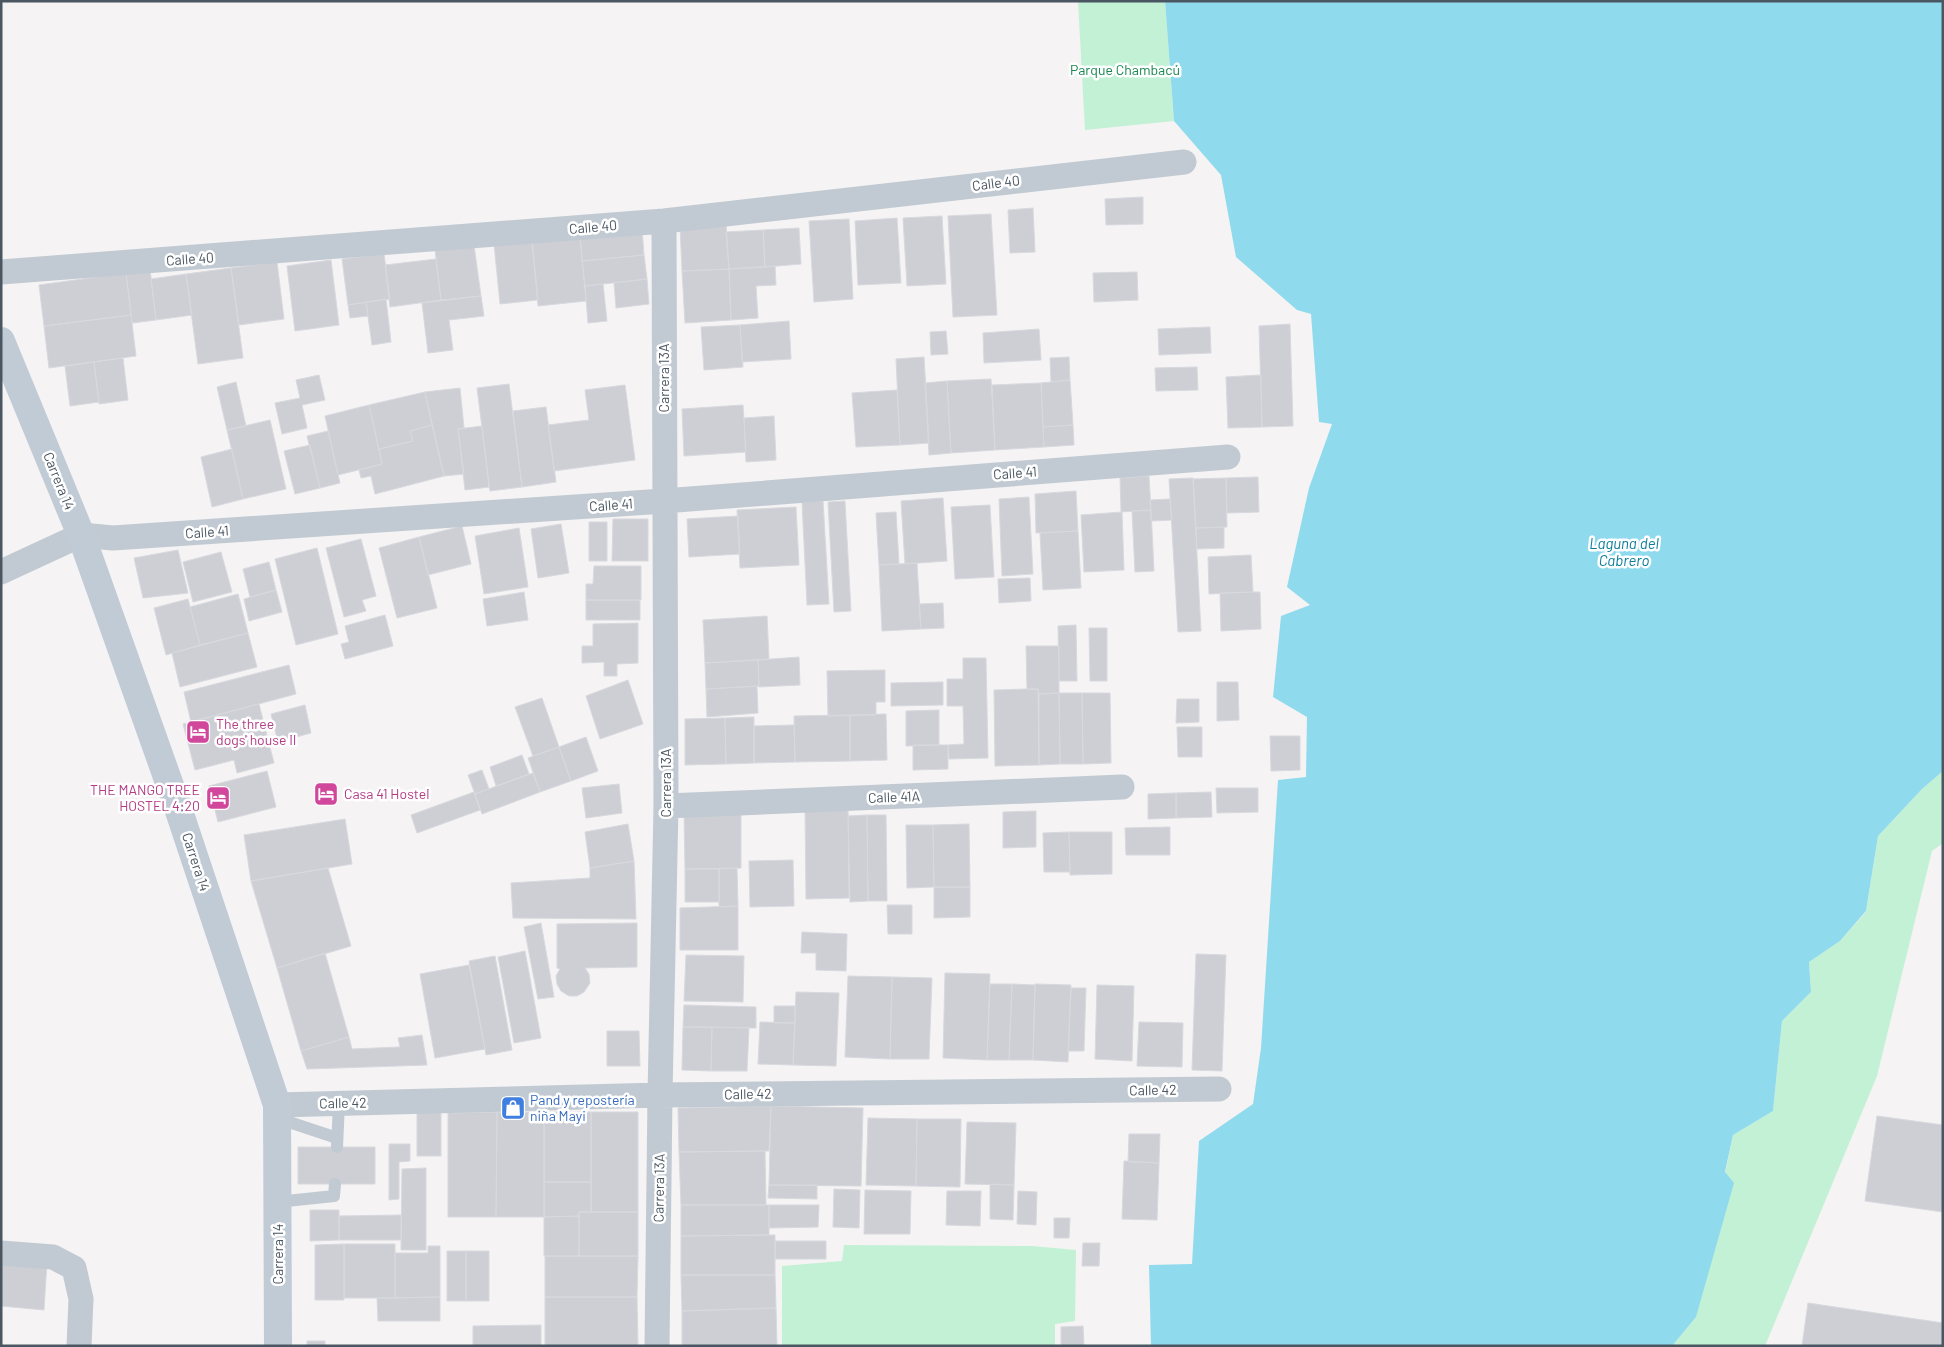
<svg xmlns="http://www.w3.org/2000/svg" width="1944" height="1347" viewBox="0 0 1944 1347" font-family="Barlow,sans-serif">
<rect width="100%" height="100%" fill="#f5f3f3"/>
<!-- green -->
<path fill="#c3f1d5" d="M1078,1H1165L1174,121L1085,130Z
M1943,771V843L1932,851L1877,1076L1765,1346H1672L1696,1317L1733,1135L1773,1111L1782,1021L1811,992L1809,962L1840,941L1866,912L1878,836L1922,789Z
M844,1245L1032,1246L1076,1250L1075,1321L1055,1324V1346H782V1266L842,1261Z"/>
<!-- water -->
<path fill="#90daee" d="M1165,1H1943V771L1922,789L1878,836L1866,911L1840,941L1809,962L1811,992L1782,1021L1773,1111L1733,1135L1725,1172L1734,1183L1696,1317L1672,1346H1151L1149,1265L1192,1264L1199,1141L1253,1104L1261,1048L1278,780L1306,777L1307,717L1273,697L1281,616L1310,605L1287,587L1309,488L1332,424L1319,422L1311,314L1297,310L1236,257L1221,175L1174,121Z"/>
<!-- building -->
<path fill="#cdcfd5" stroke="#d7d9de" d="M1143,197V224L1106,225L1105,199Z
M1033,208L1035,252L1010,253L1008,210Z
M991,214L997,315L953,317L948,216Z
M942,216L946,284L907,286L903,218Z
M897,218L901,283L858,285L855,221Z
M849,219L853,299L814,302L809,221Z
M726,223L729,269L682,271L680,226Z
M799,228L801,264L765,267L763,230Z
M642,229L644,255L582,261L580,235Z
M763,230L765,267L729,269L726,232Z
M580,235L586,301L538,306L532,240Z
M532,240L538,300L500,304L494,244Z
M474,245L481,296L441,300L435,250Z
M384,254L390,299L348,305L342,259Z
M644,255L647,279L585,286L582,261Z
M436,259L441,300L390,307L385,265Z
M331,260L339,325L295,331L287,266Z
M277,262L284,319L239,325L231,268Z
M775,266L776,285L756,286L758,318L731,320L729,269Z
M231,268L243,358L198,364L186,274Z
M150,269L156,320L132,323L126,273Z
M729,269L731,320L685,323L682,271Z
M1137,272L1138,300L1094,302L1093,273Z
M126,273L131,315L44,326L39,285Z
M186,274L192,315L156,320L151,279Z
M647,279L649,304L616,308L614,283Z
M603,284L607,321L588,323L585,286Z
M481,296L484,316L449,320L453,350L428,353L422,303Z
M386,299L391,342L372,345L366,302Z
M366,302L368,316L350,318L348,305Z
M131,315L136,356L49,368L44,326Z
M789,321L791,359L742,362L740,325Z
M1290,324L1293,426L1262,427L1259,326Z
M740,325L743,367L704,370L701,327Z
M1210,327L1211,353L1159,355L1158,329Z
M1039,329L1041,360L984,363L983,333Z
M946,331L948,354L931,355L930,332Z
M924,357L929,443L900,445L896,359Z
M1069,357L1070,380L1051,382L1050,358Z
M123,358L128,400L99,404L94,362Z
M94,362L99,402L70,406L65,366Z
M1197,367L1198,390L1156,391L1155,368Z
M319,375L325,400L302,405L307,428L282,434L275,403L300,398L296,380Z
M1261,375L1262,427L1228,428L1226,377Z
M991,379L995,450L951,453L947,381Z
M1070,380L1073,425L1043,427L1041,383Z
M947,381L951,453L929,455L925,383Z
M236,382L246,426L227,430L217,387Z
M1041,383L1044,447L995,450L992,385Z
M509,384L522,487L490,491L477,388Z
M625,385L635,460L554,471L548,425L589,420L585,390Z
M460,388L464,428L458,429L464,474L444,476L425,392Z
M897,390L900,445L856,447L852,393Z
M425,392L432,425L410,431L413,441L379,449L369,405Z
M369,405L382,464L338,475L325,416Z
M743,405L746,452L684,456L682,409Z
M546,407L556,482L522,487L513,411Z
M774,416L776,460L746,462L744,418Z
M270,420L286,489L243,499L227,430Z
M432,425L444,476L375,494L371,476L361,478L359,470L382,464L379,449L413,441L410,431Z
M1073,425L1074,445L1044,447L1043,427Z
M482,426L489,487L465,490L458,429Z
M328,431L340,483L320,488L307,436Z
M310,445L320,488L295,494L284,451Z
M232,449L243,499L212,507L201,457Z
M1149,476L1151,510L1121,512L1120,478Z
M1258,477L1259,512L1227,513L1226,478Z
M1193,478L1201,631L1178,632L1169,479Z
M1226,478L1227,527L1196,528L1193,479Z
M1076,491L1078,531L1036,533L1035,494Z
M1029,497L1033,574L1002,576L999,499Z
M943,498L947,561L905,564L901,501Z
M1170,499L1172,520L1151,521L1150,500Z
M823,501L829,604L807,605L802,502Z
M845,501L851,611L834,612L828,502Z
M990,505L994,577L955,579L951,507Z
M796,507L799,565L740,568L737,510Z
M1151,510L1154,571L1135,572L1132,511Z
M896,512L899,564L879,565L876,513Z
M1122,512L1124,570L1084,572L1081,515Z
M738,516L740,554L689,557L687,519Z
M613,519H648V561H612Z
M589,522H607V561H589Z
M561,524L569,573L538,578L531,529Z
M462,526L471,564L428,575L419,537Z
M1224,527V548L1197,549L1196,528Z
M519,528L528,587L484,594L475,536Z
M1078,531L1081,588L1043,590L1040,533Z
M419,537L437,608L397,618L379,548Z
M361,539L376,596L362,600L366,611L344,617L326,548Z
M317,548L338,634L296,645L275,559Z
M178,550L188,593L143,598L134,558Z
M221,552L232,592L193,602L183,562Z
M1251,555L1253,592L1209,594L1208,557Z
M269,562L276,590L250,597L243,569Z
M917,563L921,629L882,631L879,565Z
M594,566H641V600H586V584H593Z
M1030,578L1031,601L999,603L998,579Z
M276,590L282,612L249,621L244,599Z
M524,592L528,620L487,626L483,599Z
M1253,592H1260L1261,629L1221,631L1220,593Z
M238,594L248,633L200,645L190,607Z
M188,599L200,645L166,655L154,608Z
M586,600H640V620H586Z
M943,603L944,628L921,629L919,604Z
M385,615L393,646L345,659L341,644L349,642L345,626Z
M767,616L769,659L705,663L703,620Z
M638,623V663L617,664V676H604V662L582,663V646H593V624Z
M1076,625L1077,681H1059L1058,626Z
M1089,628H1107V681H1090Z
M248,633L257,667L180,687L172,653Z
M1026,646H1059V693L1039,694L1038,689H1027Z
M799,657L800,685L759,687L758,660Z
M963,658H986L988,758L949,759L948,745L964,744L963,706H947V679H963Z
M758,660L759,686L706,689L705,663Z
M289,665L296,694L191,722L184,692Z
M885,670V702H876V715L828,716L827,671Z
M628,680L643,724L600,739L586,696Z
M943,682V705L891,706V683Z
M1217,682H1238L1239,720L1217,721Z
M757,686L758,713L707,717L706,689Z
M1027,689H1038L1039,765L995,766L994,690Z
M1059,693H1082L1083,764H1060Z
M1059,693L1060,764L1039,765V694Z
M1082,693H1110L1111,763L1083,764Z
M542,698L559,747L533,756L515,707Z
M1177,699H1199V722L1176,723Z
M259,704L274,763L237,773L234,760L195,770L183,724Z
M305,705L311,733L278,742L271,714Z
M939,710V745L906,746V711Z
M886,714L887,760L850,761V715Z
M850,715V761L795,762L794,716Z
M754,717V763L726,764L725,718Z
M725,718L726,764L685,765V719Z
M794,725L795,762L754,763V726Z
M1177,727H1202V757H1178Z
M1270,736H1300V770L1271,771Z
M586,737L598,771L571,781L559,747Z
M913,745H948V769L913,770Z
M559,747L571,781L540,792L528,758Z
M522,755L529,774L496,786L490,767Z
M482,770L489,789L475,794L468,775Z
M267,771L276,807L218,822L209,786Z
M533,773L540,792L482,814L475,794Z
M619,784L622,813L586,818L582,788Z
M1216,788H1258V812L1217,813Z
M474,792L480,810L417,833L411,815Z
M1211,792L1212,817L1176,818V793Z
M1176,793V818L1148,819V794Z
M848,805L849,898L806,899L805,806Z
M1036,811V847L1003,848V812Z
M684,812H741V868L685,869Z
M867,815L868,901L850,902L848,816Z
M867,815H886L887,901H868Z
M345,819L352,864L251,881L244,835Z
M628,824L634,861L590,868L585,832Z
M969,824L970,887H934L933,825Z
M906,825H933L934,887L907,888Z
M1170,827V855H1126L1125,828Z
M1069,832L1070,872H1044L1043,833Z
M1069,832H1112V874L1070,875Z
M793,860L794,906L750,907L749,861Z
M634,861L636,919L513,918L511,883L590,878V868Z
M328,868L351,946L277,968L251,881Z
M737,868L738,906L719,907V869Z
M685,869H719V902H685Z
M934,887H970V917L934,918Z
M887,905H912V934H888Z
M738,906V950H680V908Z
M541,923L554,997L538,999L524,927Z
M637,923V967L585,968L589,974L590,983L584,992L577,996H569L561,991L557,984L556,976L560,969L557,968V924Z
M802,932L847,934L846,971L816,970V953H801Z
M525,951L541,1038L514,1043L498,957Z
M325,953L349,1037L301,1051L277,968Z
M1196,954L1226,955L1222,1071L1192,1070Z
M686,955L744,956L743,1002L684,1001Z
M495,956L512,1050L486,1055L469,961Z
M469,965L485,1049L435,1058L420,974Z
M945,973L990,974L987,1060L943,1058Z
M848,976L892,977L890,1059L845,1057Z
M892,977L932,978L929,1059H890Z
M990,984H1012L1009,1060H987Z
M1012,984L1035,985L1033,1060H1009Z
M1035,984L1071,985L1068,1062L1033,1060Z
M1097,985L1134,986L1132,1061L1095,1059Z
M1071,988H1086L1084,1051H1068Z
M796,992L839,993L836,1066L793,1065Z
M684,1005L756,1007V1028L683,1027Z
M774,1006H795V1023H774Z
M760,1022L795,1023L793,1065L758,1064Z
M1139,1022L1183,1023L1182,1067L1137,1066Z
M683,1027H712L711,1071L682,1070Z
M712,1027L749,1028L747,1071H711Z
M607,1031H639L640,1066H607Z
M422,1035L427,1065L307,1069L301,1051L349,1037L352,1049L400,1047L398,1038Z
M771,1106L863,1108L861,1186L769,1185Z
M771,1106L769,1151L679,1152L678,1108Z
M417,1112H441V1156H417Z
M497,1112L496,1217H448V1113Z
M497,1112H544V1217H496Z
M544,1112H591V1182H544Z
M591,1112H638V1212H591Z
M1877,1116L1943,1125V1212L1865,1201Z
M868,1118L917,1119L916,1186L866,1185Z
M917,1119H961L960,1187L916,1186Z
M967,1122L1016,1123L1014,1185L965,1184Z
M1129,1134H1160L1159,1163L1128,1162Z
M389,1144H410V1161L399,1162V1199L389,1200Z
M298,1147H375V1184H298Z
M765,1151L766,1205H681L679,1152Z
M1124,1161L1159,1163L1157,1220L1122,1219Z
M426,1168V1250H401L402,1169Z
M544,1182H591V1212H579V1216L544,1217Z
M990,1184L1014,1185L1013,1220L990,1219Z
M769,1185H817V1199L768,1198Z
M834,1189L860,1190L859,1228L833,1227Z
M865,1190L911,1191L910,1234H864Z
M947,1191H981L980,1226L946,1225Z
M1018,1191L1037,1192L1036,1225L1017,1224Z
M681,1205H769V1235L681,1236Z
M769,1205H819L818,1227L769,1228Z
M310,1210H339V1240L310,1241Z
M579,1212H638V1256H579Z
M401,1215V1240H339V1216Z
M579,1216V1256H544V1217Z
M1054,1218H1070L1069,1238H1054Z
M775,1235V1275H681V1236Z
M775,1241H826V1259H775Z
M1083,1243H1100L1099,1266H1082Z
M344,1244H395V1298H344Z
M344,1244V1300H315V1245Z
M428,1246H440V1297L395,1298V1253H428Z
M447,1251H466V1301H447Z
M466,1251H489V1301H466Z
M545,1256H638L637,1297H545Z
M1,1258L47,1262L44,1310L1,1306Z
M681,1275H775L776,1308L682,1311Z
M440,1297V1321H378L377,1298Z
M545,1297H637L638,1346H545Z
M1808,1303L1943,1323V1346H1802Z
M776,1308L777,1346H682V1311Z
M541,1325V1346H473V1326Z
M1083,1326L1084,1346H1061V1327Z
M307,1341H325V1346H307Z"/>
<g fill="none" stroke-linecap="round" stroke-linejoin="round">
<!-- lane -->
<path stroke="#c1cad2" stroke-width="12" d="M277,1118L337,1138
M337,1147L339,1103
M277,1202L334,1196L335,1184"/>
<!-- street -->
<path stroke="#c1cad2" stroke-width="25" d="M1,272L664,221L1184,162
M1,572L81,535L113,538L664,501L1228,457
M666,806L1122,787
M277,1105L660,1095L1219,1089
M1,1253L53,1257L74,1268L81,1299L79,1346
M657,1346L660,1095L666,806L664,221"/>
<!-- secondary -->
<path stroke="#c1cbd6" stroke-width="28" d="M1,341L81,535L178,808L277,1105L278,1346"/>
</g>
<!-- icons -->
<defs>
<symbol id="hotel-square" viewBox="-11 -11 22 22"><rect x="-9" y="-9" width="18" height="18" rx="4" fill="#d1479c" stroke="#fff"/><path d="M-6-4.5h1.5V1H6V5H4.5V3h-9V5H-6ZM-4 0a1.8 1.8 0 1 1 3.6 0ZM.5 0V-2.5h3Q6-2.5 6 0Z" fill="#fff"/></symbol>
<symbol id="shop-square" viewBox="-11 -11 22 22"><rect x="-9" y="-9" width="18" height="18" rx="4" fill="#3f7fe0" stroke="#fff"/><path d="M-5-2.5h2.3a2.7 3.5 0 0 1 5.4 0H5L5.5 6h-11ZM-1.5-2.5h3a1.5 2.3 0 0 0-3 0Z" fill="#fff"/></symbol>
</defs>
<g fill-rule="evenodd">
<use href="#hotel-square" x="184" y="718" width="28" height="28"/>
<use href="#hotel-square" x="312" y="780" width="28" height="28"/>
<use href="#hotel-square" x="204" y="784" width="28" height="28"/>
<use href="#shop-square" x="499" y="1094" width="28" height="28"/>
</g>
<g text-anchor="middle" stroke-width="5" stroke-linejoin="round" paint-order="stroke">
<!-- park labels -->
<g font-size="14" fill="#17864f" stroke="#fff">
<text x="1125" y="75">Parque Chambacú</text>
</g>
<!-- street labels -->
<g font-size="14" fill="#4a5661" stroke="#fff">
<text transform="translate(996 183) rotate(-7)" y="5">Calle 40</text>
<text transform="translate(593 227) rotate(-5)" y="5">Calle 40</text>
<text transform="translate(190 259) rotate(-4)" y="5">Calle 40</text>
<text transform="translate(664 378) rotate(-90)" y="5">Carrera 13A</text>
<text transform="translate(1015 473) rotate(-4)" y="5">Calle 41</text>
<text transform="translate(59 481) rotate(68)" y="5">Carrera 14</text>
<text transform="translate(611 505) rotate(-4)" y="5">Calle 41</text>
<text transform="translate(207 532) rotate(-4)" y="5">Calle 41</text>
<text transform="translate(666 783) rotate(-90)" y="5">Carrera 13A</text>
<text transform="translate(894 797) rotate(-2)" y="5">Calle 41A</text>
<text transform="translate(196 862) rotate(72)" y="5">Carrera 14</text>
<text transform="translate(1153 1090) rotate(-1)" y="5">Calle 42</text>
<text transform="translate(748 1094) rotate(-1)" y="5">Calle 42</text>
<text transform="translate(343 1103) rotate(-1)" y="5">Calle 42</text>
<text transform="translate(659 1188) rotate(-89)" y="5">Carrera 13A</text>
<text transform="translate(278 1254) rotate(-90)" y="5">Carrera 14</text>
</g>
<!-- hotel labels -->
<g font-size="14" fill="#b23c85" stroke="#fff" text-anchor="start">
<text x="216" y="729">The three<tspan x="216" dy="16">dogs' house II</tspan></text>
<text x="200" y="795" text-anchor="end">THE MANGO TREE<tspan x="200" dy="16">HOSTEL 4:20</tspan></text>
<text x="344" y="799">Casa 41 Hostel</text>
</g>
<!-- shop labels -->
<g font-size="14" fill="#366cbe" stroke="#fff" text-anchor="start">
<text x="530" y="1105">Pand y repostería<tspan x="530" dy="16">niña Mayi</tspan></text>
</g>
<!-- water labels -->
<g font-size="15" font-style="italic" fill="#0c7c9b" stroke="#fff">
<text x="1624" y="549">Laguna del<tspan x="1624" dy="17">Cabrero</tspan></text>
</g>
</g>
<!-- border -->
<rect width="1944" height="1347" fill="none" stroke="#4a5661" stroke-width="5"/>
</svg>
